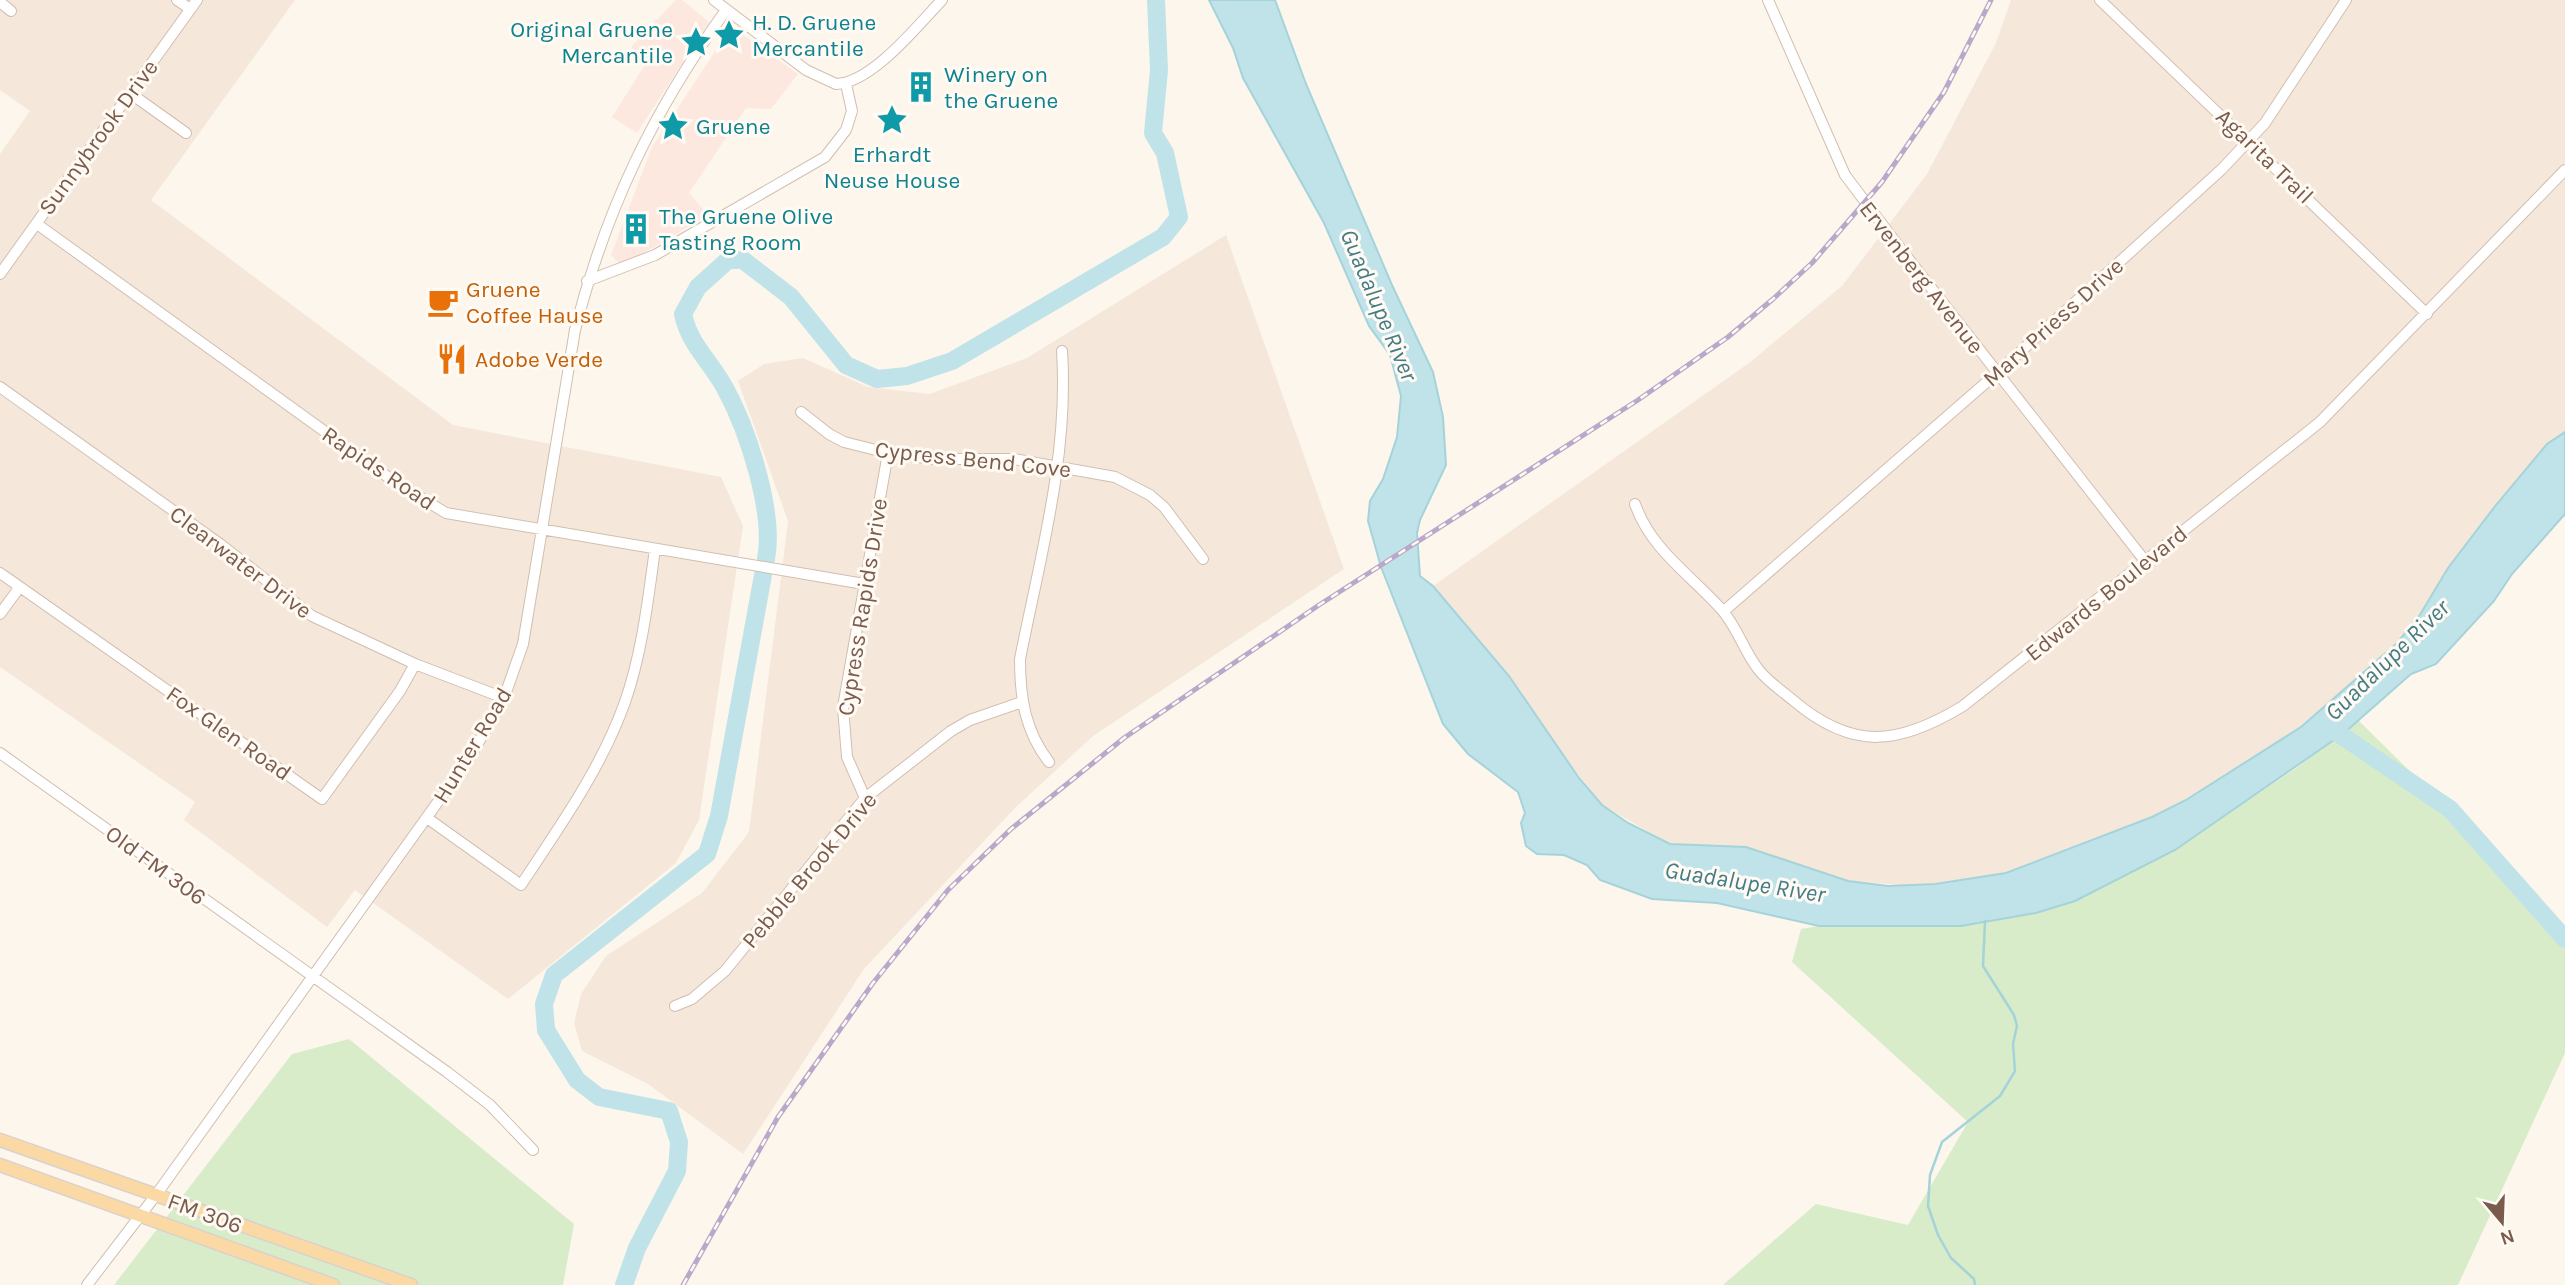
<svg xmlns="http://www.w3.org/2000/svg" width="2565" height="1285" viewBox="0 0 2565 1285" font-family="Karla,sans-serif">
<rect width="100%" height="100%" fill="#fdf6ec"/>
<!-- residential -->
<path fill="#f5e8da" d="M0,0H295L151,200L453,425L721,477L743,526L699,820L676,863L508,999L355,890L327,927L184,820L195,802L0,667V154L30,111L0,90Z
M2011,0H2565V432L2547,444L2496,505L2448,568L2418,618L2396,644L2301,727L2186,800L2152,817L2006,873L1915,886L1848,881L1746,847L1670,844L1602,805L1433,586L1749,363L1842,286L1927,174L1996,43Z
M1226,235L1344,569L1093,736L1015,808L864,969L743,1154L648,1084L582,1051L574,1023L581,994L606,956L702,893L749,832L788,521L738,381L764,364L803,358L868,387L930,394L1027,358Z"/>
<!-- commercial -->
<path fill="#fde8e0" d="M676,0H682L709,22L637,133L612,117L646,63L631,47Z
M735,29L798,74L771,109L746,108L689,193L708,215L632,260L619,263L611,255L652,147L728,32Z"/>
<!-- green -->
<path fill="#d8ecc9" d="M2358,720L2440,801L2565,946V1053L2458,1285H1723L1816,1204L1908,1225L1968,1122L1792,962L1801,929L1819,926H1961L2036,913L2075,901L2175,850L2299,766Z
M349,1039L574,1224L563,1285H114L292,1054Z"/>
<!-- water -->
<path fill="#bfe3e8" stroke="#a5d3da" stroke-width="2" d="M1209,0H1275L1306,84L1392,285L1433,372L1443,417L1446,465L1420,520L1417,533L1420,576L1433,586L1509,676L1579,778L1602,805L1628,823L1670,844L1746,847L1848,881L1888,886L1935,884L2006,873L2152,817L2186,800L2301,727L2396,644L2418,618L2448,568L2496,505L2547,444L2565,432V514L2512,574L2494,601L2436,664L2411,674L2344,733L2175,850L2075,901L2036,913L1961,926H1819L1717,903L1652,899L1600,880L1587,865L1564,855L1537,854L1526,846L1521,823L1525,813L1518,792L1468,754L1443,724L1381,567L1368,521L1370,501L1383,479L1397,437L1401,396L1390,355L1369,326L1324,223L1243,78L1233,48Z"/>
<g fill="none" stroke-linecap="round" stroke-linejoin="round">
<!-- stream -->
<path stroke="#a5d3da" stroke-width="2.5" d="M1975,1285L1974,1279L1951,1258L1938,1235L1928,1206L1930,1175L1942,1142L2000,1096L2015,1071L2013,1044L2017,1026L2014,1015L1983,966L1985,921"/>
<!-- river -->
<path stroke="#bfe3e8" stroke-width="18" d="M766,559C775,513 748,430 725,388C711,362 689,344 683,314L698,287L728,260H743L791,297L846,365L877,379L907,376L952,361L1163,237L1179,217L1165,153L1153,133L1159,70L1156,0
M2323,723L2450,809L2565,939
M624,1285L637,1248L677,1171L679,1142L669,1111L599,1097L577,1080L546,1030L544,1004L554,975L707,854L719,816L763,575"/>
<defs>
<path id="minor" d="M177,0L190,9
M714,0L806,70L836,84C872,83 918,25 942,0
M1768,0L1845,175L1903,252L2145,561
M2100,0L2427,314
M0,2L11,11
M130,93L186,133
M37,224L392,480L446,513L864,584
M0,274L197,0
M587,281L655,255L825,157L846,130L852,111L846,84
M0,387L220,544L312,616L415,664L504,698
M801,412L829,434L844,442L888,453L932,459H1014L1115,477L1150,495L1164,507L1203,559
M1635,504C1651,550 1691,575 1722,610C1737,627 1744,651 1758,669C1767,681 1782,691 1794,701C1853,751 1899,745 1963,706L2320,422L2565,170
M0,573L322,799L400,691L415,664
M1724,611L1997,373L2222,169L2265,123L2346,0
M0,614L19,588
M0,753L447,1072L490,1105L533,1150
M1049,762C1025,731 1020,698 1020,659C1040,558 1069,455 1062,351
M865,798L847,757L843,707L888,453
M427,818L521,885C560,826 601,769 625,702C642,653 648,600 655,549
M675,1006L692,999L725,971L865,798L951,731L970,720L1022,702
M87,1285L156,1195L470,757L504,698L523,644L575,330C606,209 653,111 726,10"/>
<path id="major" d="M0,1140L411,1285
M0,1165L333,1285"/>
</defs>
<!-- minor casing -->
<use href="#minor" stroke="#d1beb0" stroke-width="12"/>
<!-- major casing -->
<use href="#major" stroke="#dad1cd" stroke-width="15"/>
<!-- minor -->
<use href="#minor" stroke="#fff" stroke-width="10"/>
<!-- major -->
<use href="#major" stroke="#fbd9a5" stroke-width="12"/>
<defs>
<path id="rail" d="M683,1285L778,1117L873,983L948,890L1011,829L1124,738L1319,605L1638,400L1728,337L1773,299L1812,263L1882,182L1944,92L1991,0"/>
</defs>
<!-- rail casing -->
<use href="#rail" stroke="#b9a8c9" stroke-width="5"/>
<!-- rail -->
<use href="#rail" stroke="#fffaf3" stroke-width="2.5" stroke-dasharray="8" stroke-linecap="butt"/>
</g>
<!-- icons -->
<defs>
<symbol id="sight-bare" viewBox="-9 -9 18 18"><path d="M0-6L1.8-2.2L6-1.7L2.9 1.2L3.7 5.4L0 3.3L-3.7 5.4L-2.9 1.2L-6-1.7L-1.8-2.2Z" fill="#0f9aa8" stroke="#fffaf3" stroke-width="2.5" paint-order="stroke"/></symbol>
<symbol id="building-bare" viewBox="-9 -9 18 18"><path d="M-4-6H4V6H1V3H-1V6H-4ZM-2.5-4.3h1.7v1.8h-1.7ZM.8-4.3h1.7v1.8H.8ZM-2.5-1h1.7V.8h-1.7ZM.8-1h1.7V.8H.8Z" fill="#0f9aa8" stroke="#fffaf3" stroke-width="2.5" paint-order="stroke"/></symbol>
<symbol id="cafe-bare" viewBox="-9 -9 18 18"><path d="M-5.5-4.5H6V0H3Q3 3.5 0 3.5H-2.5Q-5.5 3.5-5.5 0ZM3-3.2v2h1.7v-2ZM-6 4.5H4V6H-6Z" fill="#e8710a" stroke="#fffaf3" stroke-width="2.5" paint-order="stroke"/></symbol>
<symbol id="restaurant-bare" viewBox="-9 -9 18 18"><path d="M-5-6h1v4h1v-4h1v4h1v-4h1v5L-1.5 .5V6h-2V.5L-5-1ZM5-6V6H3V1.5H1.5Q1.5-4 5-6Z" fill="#e8710a" stroke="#fffaf3" stroke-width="2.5" paint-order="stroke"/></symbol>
</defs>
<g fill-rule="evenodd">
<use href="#sight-bare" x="707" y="13" width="44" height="44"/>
<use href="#sight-bare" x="674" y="20" width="44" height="44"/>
<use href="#building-bare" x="899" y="65" width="44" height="44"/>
<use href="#sight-bare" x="870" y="98" width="44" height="44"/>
<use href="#sight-bare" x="651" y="104" width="44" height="44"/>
<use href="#building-bare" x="614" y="207" width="44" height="44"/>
<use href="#cafe-bare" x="421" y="280" width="44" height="44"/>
<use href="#restaurant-bare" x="430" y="337" width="44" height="44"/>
</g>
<g text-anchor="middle" stroke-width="6" stroke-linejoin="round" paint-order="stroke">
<!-- culture labels -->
<g font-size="23" fill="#0d838f" stroke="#fffaf3" text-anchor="start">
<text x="752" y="30">H. D. Gruene<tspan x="752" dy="26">Mercantile</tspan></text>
<text x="673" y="37" text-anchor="end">Original Gruene<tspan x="673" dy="26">Mercantile</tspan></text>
<text x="944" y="82">Winery on<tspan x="944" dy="26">the Gruene</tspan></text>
<text x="696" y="134">Gruene</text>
<text x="892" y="162" text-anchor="middle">Erhardt<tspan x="892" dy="26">Neuse House</tspan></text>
<text x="659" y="224">The Gruene Olive<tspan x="659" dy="26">Tasting Room</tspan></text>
</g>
<!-- street labels -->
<g font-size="23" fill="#7a5c4d" stroke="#fffaf3">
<text transform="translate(98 137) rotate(-54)" y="8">Sunnybrook Drive</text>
<text transform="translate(2265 156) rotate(44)" y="8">Agarita Trail</text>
<text transform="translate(1922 277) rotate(52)" y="8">Ervenberg Avenue</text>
<text transform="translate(2053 322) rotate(-42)" y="8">Mary Priess Drive</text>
<text transform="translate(973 459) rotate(6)" y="8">Cypress Bend Cove</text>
<text transform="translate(379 468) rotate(34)" y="8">Rapids Road</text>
<text transform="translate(241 562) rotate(37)" y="8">Clearwater Drive</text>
<text transform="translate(2106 593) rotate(-39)" y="8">Edwards Boulevard</text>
<text transform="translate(862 607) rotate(-81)" y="8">Cypress Rapids Drive</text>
<text transform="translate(229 733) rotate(35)" y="8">Fox Glen Road</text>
<text transform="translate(472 745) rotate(-59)" y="8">Hunter Road</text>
<text transform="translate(156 865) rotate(36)" y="8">Old FM 306</text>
<text transform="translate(809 870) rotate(-50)" y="8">Pebble Brook Drive</text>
<text transform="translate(205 1213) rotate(20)" y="8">FM 306</text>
</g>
<!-- food labels -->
<g font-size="23" fill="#c56008" stroke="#fffaf3" text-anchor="start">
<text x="466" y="297">Gruene<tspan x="466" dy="26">Coffee Hause</tspan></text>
<text x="475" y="367">Adobe Verde</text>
</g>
<!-- water labels -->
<g font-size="24" font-style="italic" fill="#437c86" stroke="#fffaf3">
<text transform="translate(1379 305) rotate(67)" y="8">Guadalupe River</text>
<text transform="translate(2387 660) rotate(-44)" y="8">Guadalupe River</text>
<text transform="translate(1745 882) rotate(9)" y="8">Guadalupe River</text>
</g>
</g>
<!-- north arrow -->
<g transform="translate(2502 1222) rotate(161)" stroke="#fffaf3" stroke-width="5" paint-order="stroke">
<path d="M0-5L12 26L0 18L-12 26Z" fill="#7a5c4d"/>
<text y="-10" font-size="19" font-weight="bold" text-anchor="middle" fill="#7a5c4d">N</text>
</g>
</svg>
